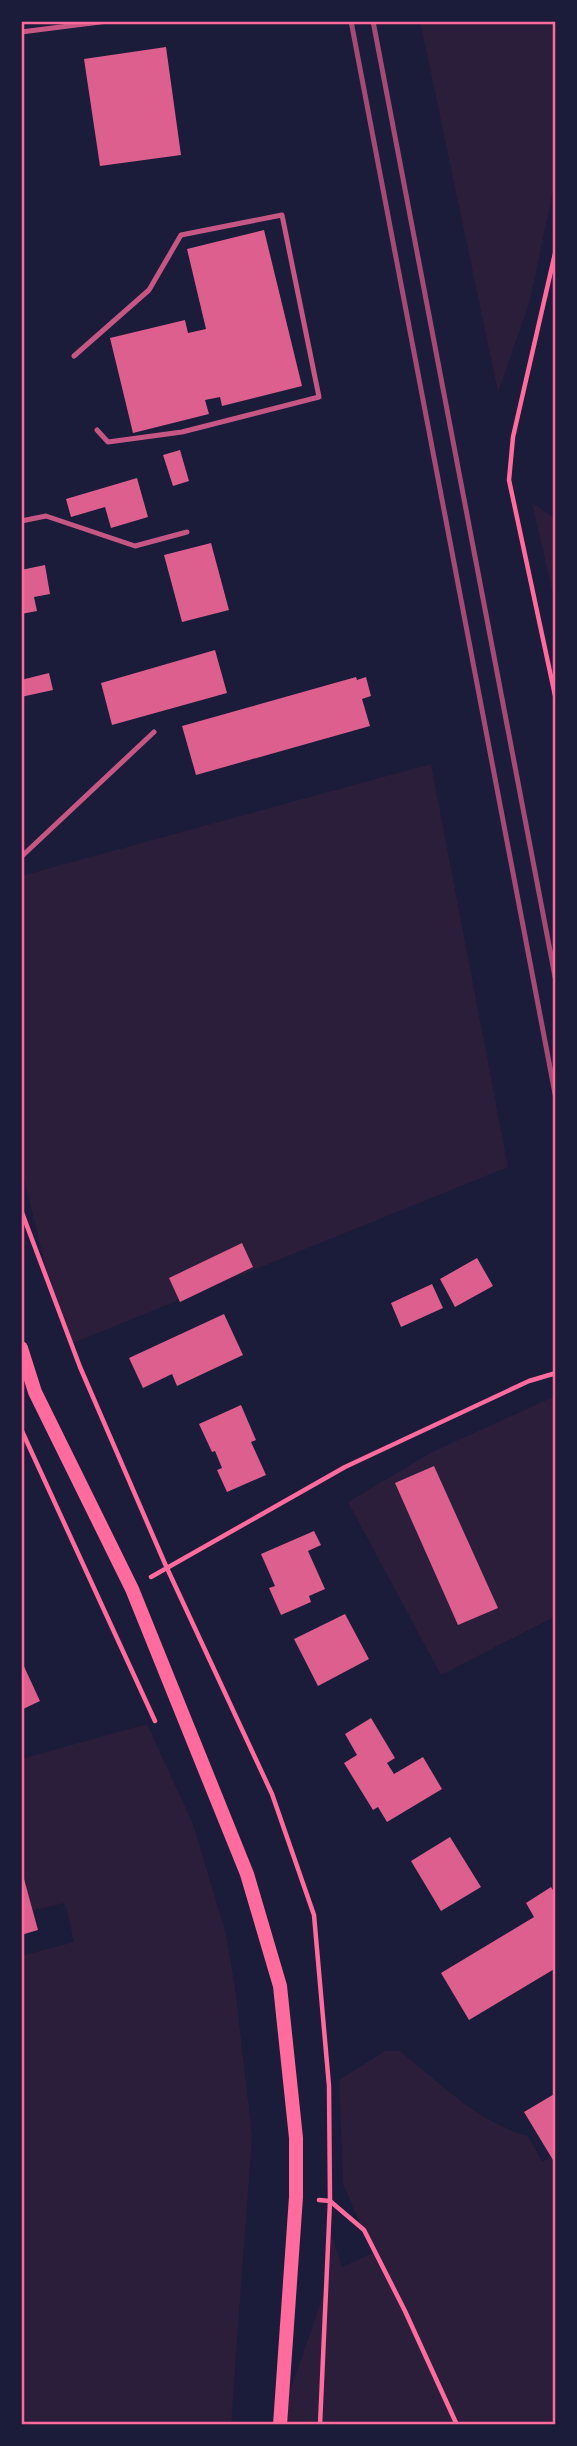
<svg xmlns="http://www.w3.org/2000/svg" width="577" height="2446" viewBox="0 0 577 2446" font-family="'PT Sans Narrow',sans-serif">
<rect width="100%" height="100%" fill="#1b1b3a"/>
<!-- green -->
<path fill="#2a1e3b" d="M420,21H556V176L530,301L498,392Z
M532,503L556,519V607Z
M431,764L508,1167L73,1343L46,1269L21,1166V876Z
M553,1397L556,1410V1616L441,1675L348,1502L432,1452Z
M147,1724L193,1824L225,1930L235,1987L252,2136L231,2425H21V1956L74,1942L65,1903L21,1913V1759Z
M385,2051H400C439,2082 478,2123 528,2136L542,2162L556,2154V2425H278L325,2291L331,2234L342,2267L373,2253L343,2184L339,2080Z"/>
<!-- building -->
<path fill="#dd5f8e" d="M166,47L181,155L100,166L84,59Z
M264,230L302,386L222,406L220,397L205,400L209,414L133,433L110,338L185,320L188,333L206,329L187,249Z
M180,450L189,481L173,486L163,455Z
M137,478L148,517L111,528L105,507L71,517L66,499Z
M211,543L229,610L182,622L164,555Z
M45,565L50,594L34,597L37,611L21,614V570Z
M215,650L227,693L112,725L101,683Z
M49,673L53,690L21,697V680Z
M356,677L357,680L366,677L371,696L362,699L370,726L196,775L182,726Z
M242,1243L253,1267L180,1302L169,1278Z
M477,1258L493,1286L455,1307L440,1279Z
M432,1284L443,1308L401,1327L391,1303Z
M224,1314L243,1355L177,1386L172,1374L143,1388L129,1358Z
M241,1405L256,1440L251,1442L266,1475L227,1492L217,1470L222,1468L215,1451L212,1452L199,1424Z
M434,1466L498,1608L458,1625L395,1483Z
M314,1531L321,1545L308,1551L325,1589L309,1596L311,1602L281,1615L269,1588L275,1586L261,1554Z
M345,1614L369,1659L318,1686L294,1639Z
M21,1660L40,1701L21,1710Z
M371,1718L395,1758L387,1763L394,1774L423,1757L442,1789L387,1822L378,1807L373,1810L344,1763L357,1755L345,1734Z
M450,1837L481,1887L441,1911L411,1861Z
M21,1868L38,1930L21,1935Z
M551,1887L556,1895V1968L469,2020L441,1973L534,1917L526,1903Z
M556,2093V2165L524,2112Z"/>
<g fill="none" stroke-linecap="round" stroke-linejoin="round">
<!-- path -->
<path stroke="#ff6b9d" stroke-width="4.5" d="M556,249L513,437L509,480L556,700
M21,1210L80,1367L166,1566L272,1794L314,1915L329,2086L330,2201L320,2425
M21,1429L155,1721
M151,1577L345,1467L529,1381L556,1373
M319,2200L330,2201L364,2230L405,2311L457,2425"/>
<!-- service -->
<path stroke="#c65784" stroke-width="5" d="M21,32L108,21
M74,356L149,290L181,235L282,215L319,397L182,432L108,442L97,430
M21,521L46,516L135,546L187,532
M21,857L154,732"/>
<!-- secondary -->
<path stroke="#ff6b9d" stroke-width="14" d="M21,1348L35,1392L132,1589L247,1874L280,1986L296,2138V2197L280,2425"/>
<!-- rail -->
<path stroke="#a44b75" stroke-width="5" d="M351,21L556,1099
M373,21L556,982"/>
</g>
<!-- border -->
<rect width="577" height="2446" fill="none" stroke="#1b1b3a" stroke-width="46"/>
<rect x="23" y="23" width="531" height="2400" fill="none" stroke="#ff6b9d" stroke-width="2.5"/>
</svg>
